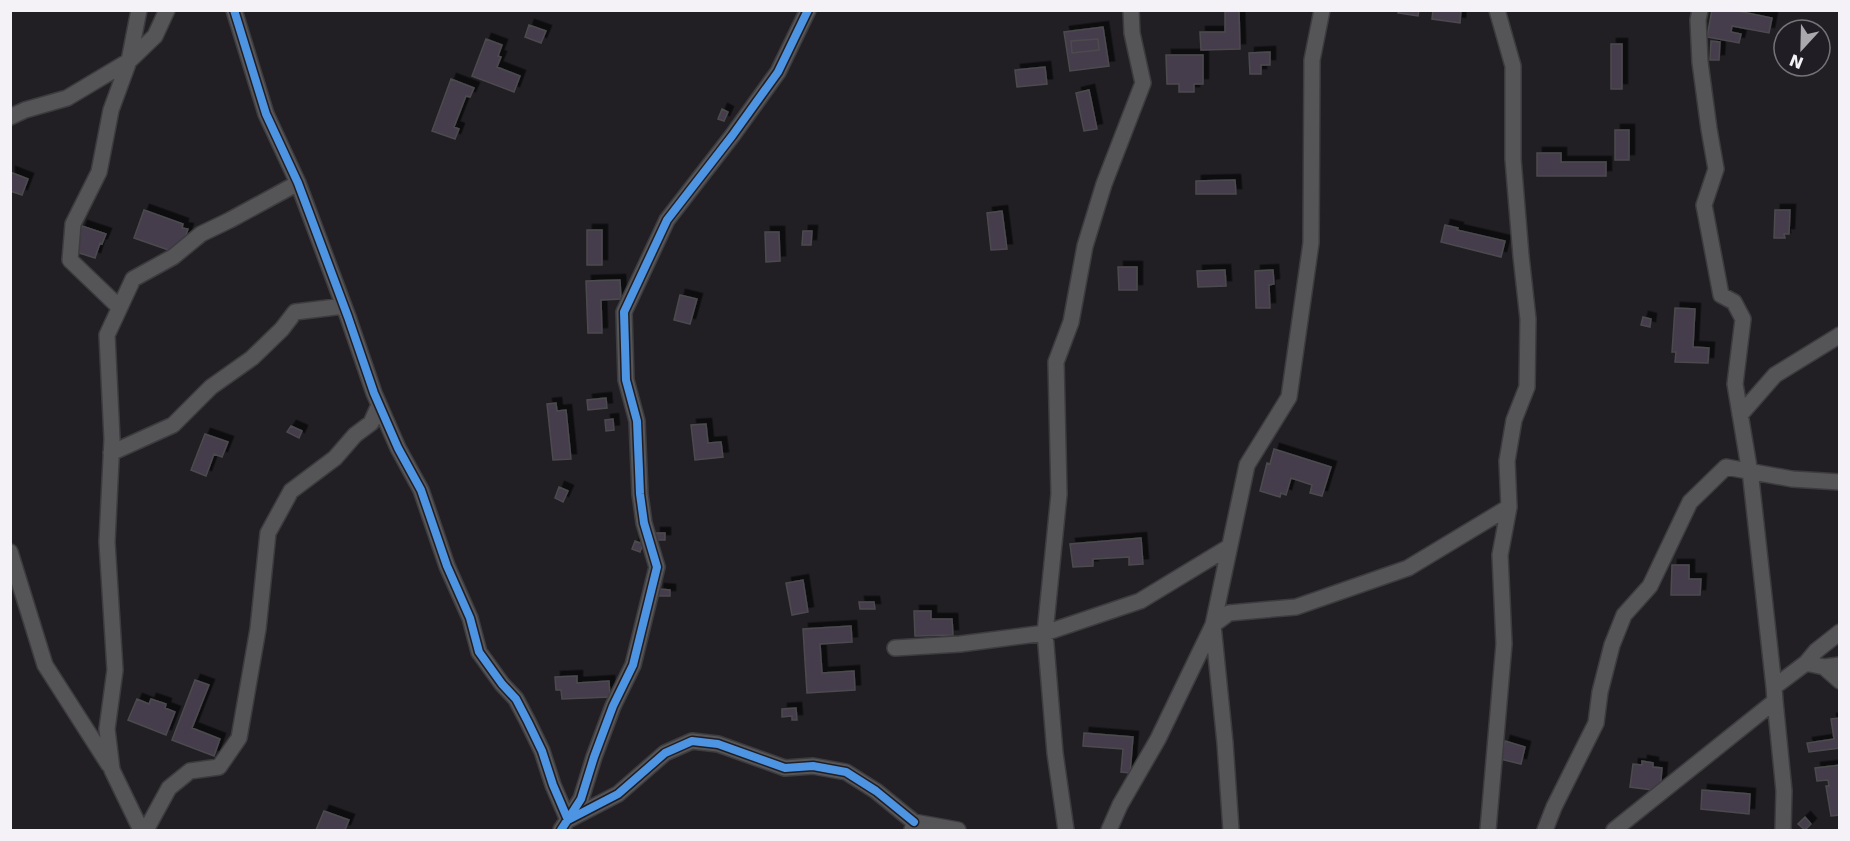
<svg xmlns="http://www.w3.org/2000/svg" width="1850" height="841" viewBox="0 0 1850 841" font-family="'DejaVu Sans',sans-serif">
<defs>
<filter id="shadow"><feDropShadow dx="5.5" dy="-5.5" stdDeviation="0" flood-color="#0009"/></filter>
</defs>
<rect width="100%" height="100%" fill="#211f23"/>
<!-- building -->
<path fill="#443d4b" stroke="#4c4b4e" stroke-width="1.5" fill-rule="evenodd" filter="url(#shadow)" d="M1225,10H1239L1240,49L1201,50L1200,32H1225Z
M1399,10H1419L1418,16L1398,13Z
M1433,10H1461L1460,23L1432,19Z
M1712,10H1733L1772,18L1769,33L1732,26L1731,32L1741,34L1739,43L1707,37Z
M529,25L546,31L541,43L525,37Z
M1103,27L1109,66L1070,71L1064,32ZM1098,39L1099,50L1072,53L1071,41Z
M486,39L502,45L498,56L501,57L497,67L520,76L514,92L472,76Z
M1098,39L1099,50L1072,53L1071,41Z
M1711,41L1720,42L1719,60H1710Z
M1611,44H1622V89H1611Z
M1270,52V65H1261V74H1250L1249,53Z
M1166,55H1203V84H1194V92H1179V84H1167Z
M1045,67L1047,84L1017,87L1015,70Z
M451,79L474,88L470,97L466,96L454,127L459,129L455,139L432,131Z
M1089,90L1097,129L1084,131L1076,93Z
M722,109L728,112L724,121L718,119Z
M1615,130H1629V160H1615Z
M1537,153H1561V162H1606V176H1537Z
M10,172L28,179L22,195L10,191Z
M1235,180L1236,194H1196V181Z
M144,210L183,224L182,228L188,229L181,249L174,252L134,238Z
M1775,210H1790L1789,234H1784L1785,238H1774Z
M1002,211L1007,249L991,250L987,213Z
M1445,225L1458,228L1457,230L1505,241L1501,257L1441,242Z
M82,226L106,234L102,244L100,243L95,258L73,251Z
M587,230H602V265H587Z
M803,231H812L811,245H802Z
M765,232H779L780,261L766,262Z
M1118,267H1137V290H1119Z
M1225,270L1226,286L1198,287L1197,271Z
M1273,270L1274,284L1269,285L1270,308H1256L1255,271Z
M620,280L621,299L601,300L602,333H588L586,281Z
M680,295L697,299L690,324L674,320Z
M1675,308L1695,309L1693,347L1709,348L1708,363L1675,362L1676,352H1672Z
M1643,317L1651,319L1650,327L1641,325Z
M606,398L607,408L588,410L587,400Z
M556,403L557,411L566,410L571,459L553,460L547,404Z
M613,419L614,430L606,431L605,420Z
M706,424L708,443L721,442L723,457L695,460L691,425Z
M291,426L302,431L299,438L287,432Z
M205,434L228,442L222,457L214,454L206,476L191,470Z
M1274,449L1331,467L1322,496L1310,493L1312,485L1291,478L1286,495L1281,493L1280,497L1260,491L1267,463L1270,464Z
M559,487L568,491L563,502L555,498Z
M655,533H665V540H655Z
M1141,538L1143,564L1129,565V557L1093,559V566L1073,567L1070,544Z
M635,541L643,544L640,552L632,549Z
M1672,565H1689V579H1701L1700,595H1671Z
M803,580L808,612L792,615L786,583Z
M659,589L670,590V596H658Z
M859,602H874L875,609H860Z
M914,611H931V619H952L953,635L915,636Z
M851,626L852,642L820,644L822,673L854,671L855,690L807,693L803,629Z
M577,676V683L609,681L610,697L562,699L561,690H556L555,677Z
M195,680L209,685L192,728L220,739L214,756L172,740Z
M137,699L149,704L151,699L166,704L165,708L175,712L166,735L128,720Z
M796,708L797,720H792V716L782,717V709Z
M1840,718V748L1809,752L1807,743L1834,739L1831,719Z
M1084,733L1133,737L1130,773L1121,772L1123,749L1083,746Z
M1505,741L1525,747L1521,764L1500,759Z
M1642,761L1653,763V767L1662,768L1660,791L1630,787L1633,764L1642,765Z
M1840,765V815L1831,816L1826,786H1829L1828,780L1817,781L1815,768Z
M1702,790L1750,794L1749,814L1701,809Z
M324,811L349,820L345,830H316Z
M1805,817L1811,824L1805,830L1798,824Z"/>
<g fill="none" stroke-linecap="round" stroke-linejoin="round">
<defs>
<path id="minor" d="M234,10L266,114L298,183L348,317L374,393L398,448L421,490L447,566L470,618L479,652L502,684L516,699L528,722L542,751L553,785L568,820L618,794L665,753L692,741L718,744L785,768L813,766L846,772L876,791L914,822
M1700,10L1698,20L1700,62L1709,129L1716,169L1704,205L1721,295L1734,302L1743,319L1735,384L1751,479L1774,687
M10,117L25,110L67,98L129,61L139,10
M119,307L70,260L73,224L99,172L111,110L129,61L155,36L167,10
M1740,415L1775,375L1840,335
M111,453L173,425L211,387L252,358L282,329L295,312L344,306
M10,552L45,665L109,765
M895,648L960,644L1045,633L1140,601L1229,547
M1806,663L1824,667L1840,665
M1824,667L1840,681
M1775,701L1784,791L1783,830
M141,830L112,770L107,729L115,670L107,542L112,439L107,335L133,279L173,257L201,234L230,220L298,183
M146,830L169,788L190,771L219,767L239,738L258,629L268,533L291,491L335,458L355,435L371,423L379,405
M561,830L581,799L594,757L613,706L633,665L657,567L644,523L640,494L637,421L626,380L624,312L667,220L732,136L778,72L808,10
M912,830L914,822L958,830
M1066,830L1055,753L1045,633L1059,494L1056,362L1071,322L1085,246L1104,184L1143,83L1132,33L1131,10
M1109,830L1120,805L1158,739L1213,625L1247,465L1289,397L1311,243L1312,60L1322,10
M1231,830L1225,743L1213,625L1229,613L1296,607L1408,568L1509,507
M1488,830L1504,644L1500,555L1509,507L1507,461L1514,420L1527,387L1528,319L1521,256L1513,159V66L1497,10
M1545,830L1554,807L1596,723L1600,692L1612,645L1624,615L1650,586L1690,502L1726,467L1792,479L1840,482
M1614,830L1775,701L1774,687L1806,663L1816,651L1840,632"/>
</defs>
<!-- minor casing -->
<use href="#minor" stroke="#3c3b3e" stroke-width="18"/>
<!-- minor -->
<use href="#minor" stroke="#555457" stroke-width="15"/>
<defs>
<path id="cycleway" d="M234,10L266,114L298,183L348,317L374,393L398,448L421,490L447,566L470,618L479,652L502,684L516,699L528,722L542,751L553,785L568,820L618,794L665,753L692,741L718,744L785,768L813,766L846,772L876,791L914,822
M561,830L581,799L594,757L613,706L633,665L657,567L644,523L640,494L637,421L626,380L624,312L667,220L732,136L778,72L808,10"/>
</defs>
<!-- cycleway casing -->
<use href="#cycleway" stroke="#201e24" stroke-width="11"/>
<!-- cycleway -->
<use href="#cycleway" stroke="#4d94e3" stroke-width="8"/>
</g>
<!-- border -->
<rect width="1850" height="841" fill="none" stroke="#f4f2f7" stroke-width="24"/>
<!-- north arrow -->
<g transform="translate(1802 48) rotate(202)"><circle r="28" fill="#201e24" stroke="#757378" stroke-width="1.5"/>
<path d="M0-4.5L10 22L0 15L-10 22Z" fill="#aaa8ad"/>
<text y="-9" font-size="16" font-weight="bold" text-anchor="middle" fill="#f4f2f7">N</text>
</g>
</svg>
